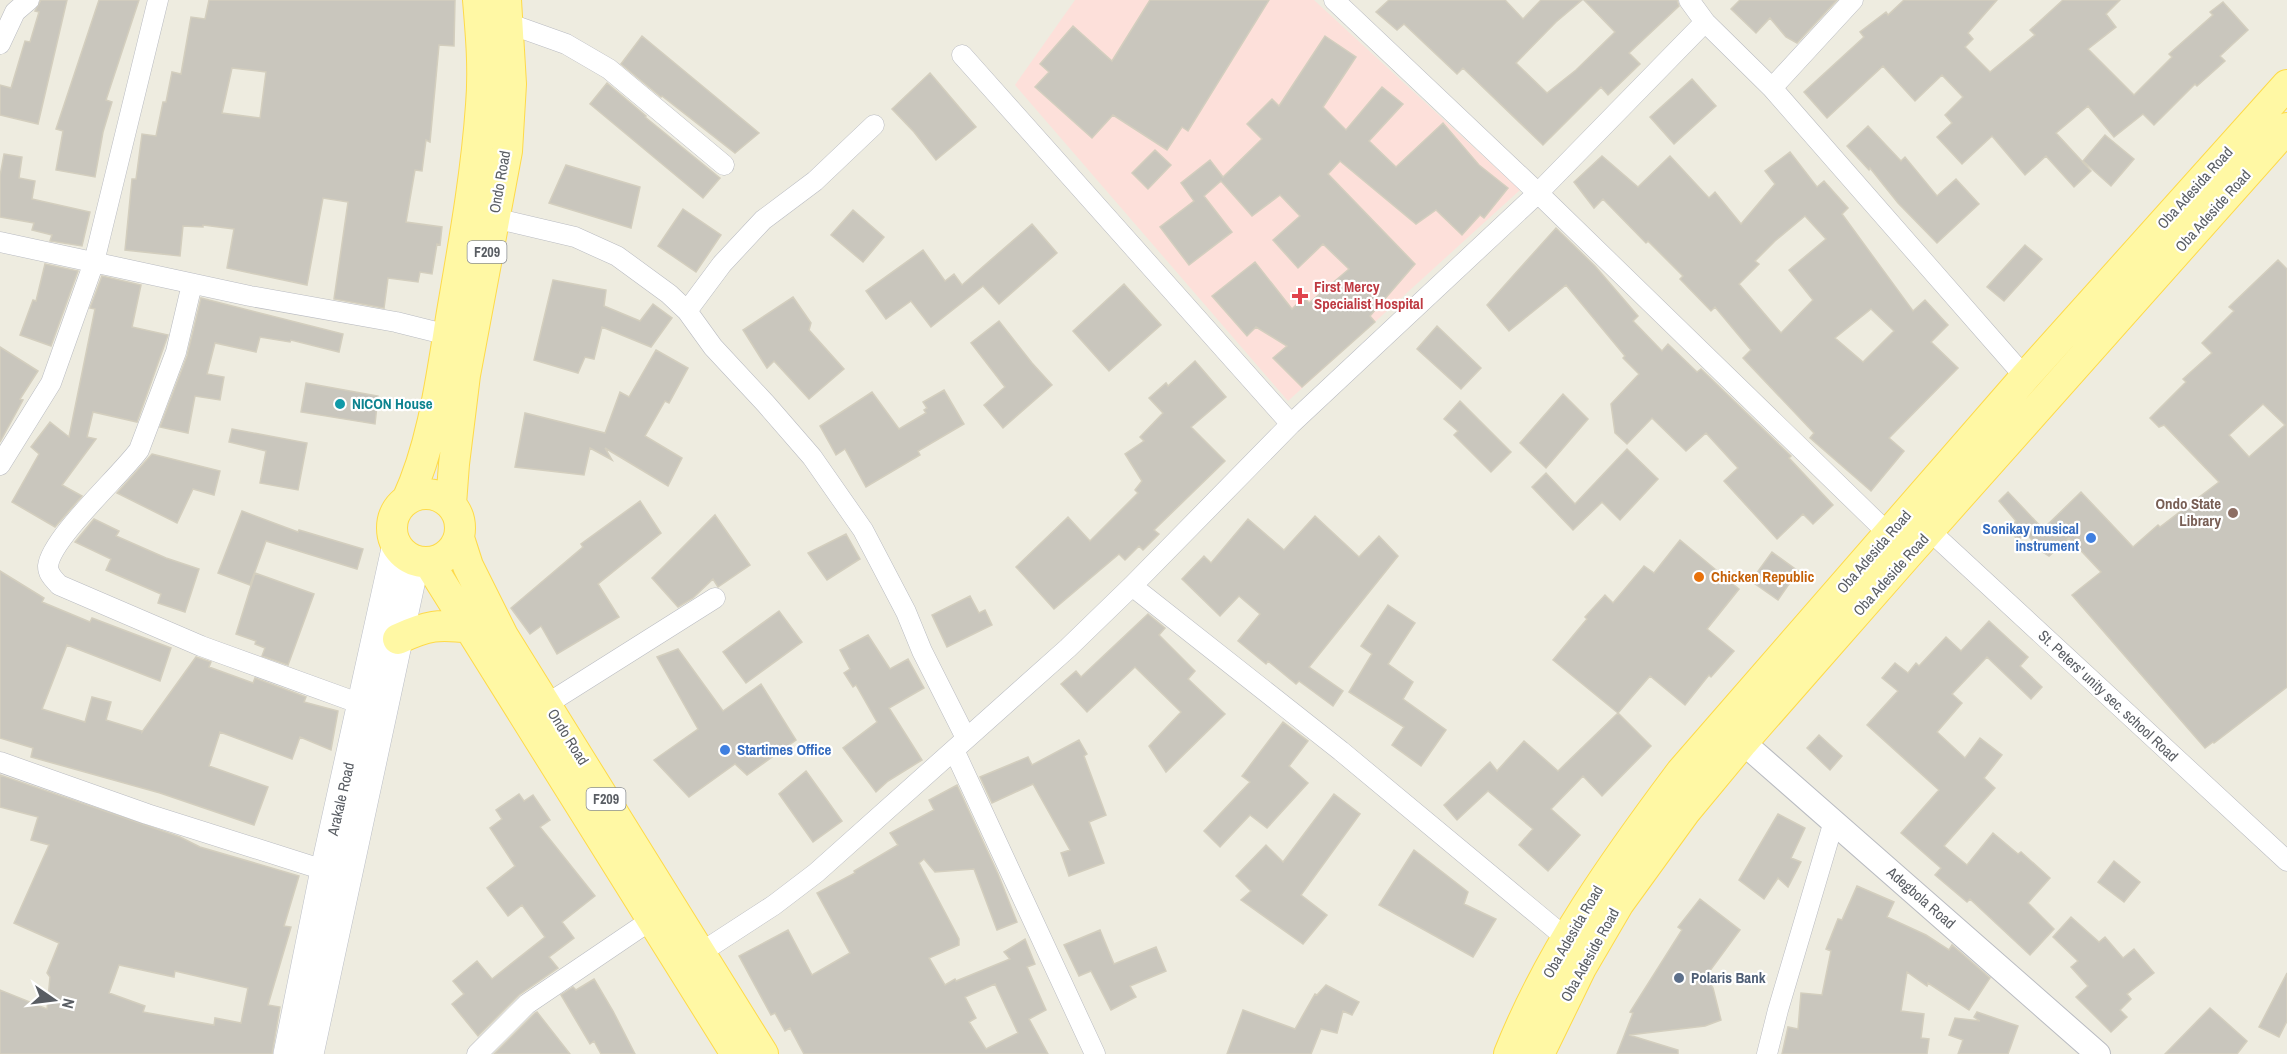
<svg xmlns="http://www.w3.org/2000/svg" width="2287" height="1054" viewBox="0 0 2287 1054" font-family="'Archivo Narrow',sans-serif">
<rect width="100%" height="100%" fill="#eeece0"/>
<!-- medical -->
<path fill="#fde0da" d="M1075,0H1314L1520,190L1288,401L1015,85Z"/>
<!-- building -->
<path fill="#c9c6bd" stroke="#d3cebe" stroke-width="1.5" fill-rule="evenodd" d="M41,0H67L38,124L0,115V85L11,88L25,41L30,42L39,12L35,11Z
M99,0H139L106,100L112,102L103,132L95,177L56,170L63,131L56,129Z
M209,0H455L454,46L439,45L430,142L426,140L422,171L415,170L406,222L442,227L440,245L437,244L432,274L420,272L418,282L388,278L384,308L334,299L348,202L323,198L307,285L227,268L234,229L203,225V227L183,226L180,256L125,250L132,179H136L142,134L156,136L163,102H166L172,72L181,74L191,17L205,19ZM232,68L266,72L260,118L222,113Z
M1150,0H1269L1188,131L1182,127L1167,150L1113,115L1092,138L1035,87L1049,72L1040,64L1073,26L1112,61Z
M1389,0H1505L1523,19L1541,0H1582L1556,22L1516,63L1547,93L1576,70L1615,32L1584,0H1677L1679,6L1629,53L1640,64L1608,95L1601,87L1543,145L1463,68L1457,74L1404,24L1397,30L1376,12Z
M1740,0H1837L1797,43L1786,37L1770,18L1756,33L1731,9Z
M1904,0H1997L1968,33L1973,39L1965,47L1990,72L2035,35L2030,30L2063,0H2120L2106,14L2116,27L2088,49L2134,95L2172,57L2169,54L2213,15L2210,12L2223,2L2248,30L2220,56L2225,61L2197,86L2195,84L2154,125L2143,114L2114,137L2088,106L2056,133L2091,171L2074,187L2046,156L2025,175L1992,136L1962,164L1937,137L1952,123L1945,115L1963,97L1942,75L1915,101L1883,66L1827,118L1804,92L1864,37L1860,32L1886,12L1888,15Z
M642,36L759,133L735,153L662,96L661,97L621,64Z
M1325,36L1356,57L1323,107L1346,130L1382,87L1403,104L1369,141L1396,167L1443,123L1479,165L1508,188L1484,218L1480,215L1462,235L1436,210L1416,224L1340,161L1328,174L1415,264L1370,316L1375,322L1302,387L1273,358L1287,346L1256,327L1247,336L1212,296L1255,262L1292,309L1304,297L1309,303L1349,269L1323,244L1298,268L1273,240L1300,216L1280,195L1252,216L1221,181L1204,196L1232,232L1189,265L1160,227L1194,201L1181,183L1210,160L1223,177L1262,139L1247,124L1272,99L1279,106Z
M930,73L976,127L936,160L914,132L892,109Z
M1692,79L1716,106L1674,144L1650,117Z
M607,83L646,116L645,117L720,178L703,198L590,104Z
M1868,126L1901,161L1905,157L1937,196L1956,179L1979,204L1937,243L1898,203L1870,168L1869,170L1847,146Z
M2105,135L2134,159L2111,186L2083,161Z
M1155,150L1171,165L1148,189L1132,173Z
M1790,152L1817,187L1824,181L1848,208L1842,214L1913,311L1925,300L1948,325L1931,342L1958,368L1889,438L1904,451L1871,491L1810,438L1814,433L1743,358L1751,350L1715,307L1711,311L1680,279L1683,276L1648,241L1646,243L1603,199L1594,208L1574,182L1602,156L1638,187L1670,156L1709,198L1715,192L1741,224L1775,184L1765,171ZM1805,216L1826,239L1789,270L1813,300L1781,333L1739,284L1759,264L1755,261L1775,241ZM1871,309L1894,331L1863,362L1835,338Z
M4,154L22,157L19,178L35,181L32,199L90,212L82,246L50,241L52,235L32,230L34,223L0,217V176Z
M566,165L640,187L631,228L549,203Z
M683,209L721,235L696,272L658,246Z
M853,210L884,237L863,262L831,235Z
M1032,224L1057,253L999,304L983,286L931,327L911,301L886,319L866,291L923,250L945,281L954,274L962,285Z
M1556,228L1595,266L1638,316L1633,321L1662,351L1668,344L1697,372L1701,369L1791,456L1789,458L1833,505L1813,524L1803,514L1777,539L1724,481L1738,468L1706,433L1686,451L1652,418L1627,444L1615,433L1611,404L1639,374L1623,358L1625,356L1566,285L1509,331L1487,305Z
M2025,245L2042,259L2004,301L1987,287Z
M2278,260L2287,269V687L2214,743L2213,742L2205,748L2072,595L2101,572L2069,538L2049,556L2041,551L2026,533L2018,540L2008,529L2016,521L1999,501L2008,492L2043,529L2081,492L2133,547L2158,525L2160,527L2219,482L2164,425L2159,427L2150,418L2186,382L2183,379L2212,353L2202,343L2234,311L2229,307ZM2263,404L2285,425L2249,457L2229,435Z
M45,264L78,271L51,346L20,335L33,300L36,301Z
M102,276L141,285L132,327L168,335L137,422L93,412L87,437L96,439L62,485L82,496L55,527L12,502L39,454L31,447L50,422L69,437L95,309L90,308Z
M553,280L606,290L604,306L640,321L653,304L672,318L651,347L602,327L594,359L585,357L578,373L534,360Z
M1124,284L1161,325L1109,371L1073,331Z
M793,297L811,323L809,330L844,369L809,399L774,361L767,368L743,330Z
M201,298L343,334L339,352L291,340L290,342L260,337L256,352L215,343L207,374L224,377L220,400L195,396L188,433L160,427L187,356Z
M999,321L1032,363L1052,385L1003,428L984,405L1005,387L971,343Z
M1437,326L1481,368L1461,389L1417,349Z
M0,347L38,371L20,399L23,400L0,442Z
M656,350L688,368L669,403L665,401L645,436L682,458L668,486L605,448L612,460L590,448L584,475L515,467L525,413L605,433L620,392L629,397Z
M1195,361L1226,397L1191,427L1225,461L1154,530L1159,534L1143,550L1139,546L1125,560L1119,554L1054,609L1016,567L1068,517L1090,541L1138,493L1135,490L1142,481L1125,454L1144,441L1140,437L1163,413L1149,398L1166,383L1168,386Z
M306,383L378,396L375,424L301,412Z
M944,390L964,424L918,451L920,455L866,487L845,449L836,455L820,426L872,392L899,429L926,413L924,410L927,408L923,402Z
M1563,394L1588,419L1546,468L1520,443Z
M1460,401L1511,452L1491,472L1454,435L1458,431L1444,419Z
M232,429L307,443L298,490L260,483L266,451L229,442Z
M1627,449L1658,479L1620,520L1602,502L1573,530L1532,487L1546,473L1575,504Z
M152,454L220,471L214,495L193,489L177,523L117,493Z
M640,501L661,533L598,584L619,617L557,654L541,626L530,634L511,608L583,547L581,544Z
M242,511L298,532L299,530L363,549L357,569L266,541L250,585L218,573Z
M715,515L750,565L718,587L713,579L693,598L678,607L652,578Z
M1315,516L1359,557L1379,536L1398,556L1309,667L1343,691L1333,706L1299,681L1296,684L1268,661L1266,664L1238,641L1260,614L1239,596L1220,616L1182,579L1204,556L1211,563L1248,519L1284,550Z
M94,519L119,531L116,536L166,558L199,569L185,612L158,603L161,594L106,570L111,559L75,542Z
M846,534L860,559L827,580L808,553Z
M1680,540L1739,589L1707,629L1734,651L1711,677L1709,675L1685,705L1650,676L1618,713L1553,660L1587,619L1585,617L1605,595L1613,603L1644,566L1654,573Z
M1772,552L1798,571L1778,600L1751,581Z
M0,571L44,598L42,602L90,622L92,618L171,648L160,681L67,645L42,709L85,722L92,697L111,702L106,720L142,731V732L196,657L211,662L209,667L253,683L255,678L306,697L304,702L338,711L331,750L300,737L292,759L220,732L209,766L268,787L254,825L160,793L31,757L33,748L0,738Z
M255,573L314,594L288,665L262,656L265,648L255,644L256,641L236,634Z
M970,596L979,613L985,610L992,625L947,647L932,615Z
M1388,605L1415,623L1388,664L1413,682L1403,699L1446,730L1421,766L1392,745L1404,727L1349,692L1372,654L1361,646Z
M779,611L802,642L746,683L723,652Z
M1148,614L1165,628L1159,635L1195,671L1188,679L1225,714L1166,772L1149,746L1181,712L1135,667L1087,712L1061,684L1076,671L1081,677Z
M1989,621L2028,657L2020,666L2042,687L2031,699L1987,657L1952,694L1962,703L1937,732L1965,758L1980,738L2002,755L1984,778L1995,788L1944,846L1967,865L1993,833L2018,854L2021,852L2050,878L2028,903L2054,929L2030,955L1970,899L1967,902L1935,875L1941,868L1901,833L1939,790L1867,725L1898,691L1882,678L1895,663L1908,673L1916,663L1919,666L1946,637L1961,651Z
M868,635L890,669L908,659L924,688L889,708L922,760L888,781L876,792L843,748L877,722L856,685L853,687L844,673L850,669L840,650Z
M678,649L723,711L761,684L796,740L747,775L735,764L689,797L654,760L698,729L657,657Z
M1618,713L1651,746L1602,796L1583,776L1551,809L1580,835L1548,871L1519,845L1533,829L1488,791L1457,820L1444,805L1490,762L1497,771L1524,741L1558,771Z
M1283,722L1308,741L1289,766L1308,783L1267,828L1250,815L1220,847L1204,831L1250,782L1242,776Z
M1819,735L1842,756L1830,770L1807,748Z
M1079,740L1087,754L1084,756L1106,815L1089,822L1104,863L1069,876L1061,853L1070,850L1033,784L992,803L980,777L1028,757L1032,765Z
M806,771L842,821L813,842L779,794Z
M0,775L180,837L200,847L299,876L284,926L291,927L268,1005L280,1007L272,1054H0V990L47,1009L50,977L47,973L59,943L14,923L49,845L31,840L38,817L0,807ZM119,965L174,977L175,971L248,988L241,1023L215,1018L214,1025L143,1012L145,1006L109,993Z
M957,785L998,874L1017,922L997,930L974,869L935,872L924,859L919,863L959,939V945L929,958L945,985L955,979L956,981L1010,959L1004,952L1025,939L1035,964L1027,967L1046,1010L1029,1019L1048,1054H804L790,1028L785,1031L775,1013L771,1015L739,956L788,930L812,975L850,953L817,893L855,873L854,871L898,845L890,833L934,810L929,800ZM995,984L1018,1033L986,1049L969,1022L976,1018L965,997Z
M519,794L524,801L533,795L550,820L540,827L595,896L562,922L574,938L549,957L558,968L519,995L478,1036L452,1004L464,994L453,981L477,961L492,979L545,937L522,905L508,916L487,888L515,866L490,828L502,819L496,810Z
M1334,794L1360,814L1301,895L1327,915L1303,944L1241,900L1251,891L1236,876L1266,845L1283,862Z
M1778,814L1805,828L1791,858L1801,862L1788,887L1778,878L1764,899L1739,880Z
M1414,850L1468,892L1464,904L1496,919L1473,957L1379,905Z
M2114,861L2140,882L2124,902L2098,882Z
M1857,886L1894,902L1887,917L1926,935L1949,950L1952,945L1990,978L1969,1010L1928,983L1927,986L1907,972L1901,1011L1924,1014L1921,1038L1929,1039L1927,1054H1782L1788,1027L1798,1029L1801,993L1822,995L1831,951L1826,949L1838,919L1842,920Z
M1700,899L1740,930L1706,976L1713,988L1721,1020L1705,1026L1629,1035L1678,1050V1054H1617L1633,1013L1630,1012L1682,930L1678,927Z
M2071,917L2099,942L2105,937L2123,958L2134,949L2154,973L2127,994L2131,999L2120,1010L2127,1017L2111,1032L2076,997L2088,986L2071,967L2078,961L2053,937Z
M1100,930L1114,964L1156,947L1166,971L1130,986L1136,997L1111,1010L1091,971L1079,976L1064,945Z
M2287,973V1021L2279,1037L2259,1027Z
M594,979L613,1011L635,1054H601L594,1041L590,1044L561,995L573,987L576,990Z
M1326,985L1359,1002L1352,1015L1343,1011L1337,1033L1321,1029L1311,1054H1227L1243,1010L1295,1029L1315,994L1317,995Z
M2210,1008L2247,1041L2237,1054H2165Z
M537,1012L570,1054H494L535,1013Z
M1977,1012L2018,1026L2008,1054H1958L1963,1040L1949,1035L1955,1018L1980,1021L1974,1017Z"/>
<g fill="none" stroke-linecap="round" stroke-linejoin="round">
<defs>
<path id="minor" d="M1334,0L1538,193L1896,541
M1689,0L1705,22L1772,88L2025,377
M507,23L566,44L609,69L724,165
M0,44L15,12L29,0
M962,55L1291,424
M1772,88L1853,0
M494,218L575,237L617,256L669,294L687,311L713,347L766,404L812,457L863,530L906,612L922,651L966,738
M0,242L250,296L396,322L448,335
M192,284L176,352L139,450C121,475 51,538 48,566C48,575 54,579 59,585L201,646L361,704
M687,311L722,264L763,220L815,181L874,125
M0,465L51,383L94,262L158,0
M1930,531L2287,861
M1132,586L1341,751L1566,938
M547,704L715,598
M954,750L1095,1054
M0,762L147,814L324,870
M691,959L774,905L816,873L1068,648L1132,586L1291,424L1538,193L1705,22
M477,1054L527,1004L651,920
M1767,1054L1778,1010L1834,821"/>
<path id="tertiary" d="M1730,731L2098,1054"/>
<path id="secondary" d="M287,1054L324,870L396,544
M310,1054L416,561"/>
<path id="primary" d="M392 528a34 34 0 1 1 68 0a34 34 0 1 1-68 0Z
M407,500C433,444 441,379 451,318C463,247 476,177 481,105C484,70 481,35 478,0
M451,504L454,464L465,375L507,151L511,84L506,0
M459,538L468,566L503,636L763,1054
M429,563L736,1054
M398,639C428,625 438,624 471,628
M1509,1054C1550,951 1615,860 1681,772L2025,377L2287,85
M1539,1054L1581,968L1619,903L1685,812L1743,742L1908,554L2287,128"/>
</defs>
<!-- minor casing -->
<use href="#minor" stroke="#b9bbc1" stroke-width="21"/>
<!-- tertiary casing -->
<use href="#tertiary" stroke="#b9bbc1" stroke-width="26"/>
<!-- secondary casing -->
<use href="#secondary" stroke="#bbbec6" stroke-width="28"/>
<!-- primary casing -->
<use href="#primary" stroke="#feda49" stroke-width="32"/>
<!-- minor -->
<use href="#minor" stroke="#fff" stroke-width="20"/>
<!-- tertiary -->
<use href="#tertiary" stroke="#fff" stroke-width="24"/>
<!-- secondary -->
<use href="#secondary" stroke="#fff" stroke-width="27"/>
<!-- primary -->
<use href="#primary" stroke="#fff8a4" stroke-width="30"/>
</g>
<!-- markers -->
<path fill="#e0444e" stroke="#fff" stroke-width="2" d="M1297 287h6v6h6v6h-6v6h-6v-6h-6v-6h6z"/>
<circle fill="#0f9aa8" stroke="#fff" stroke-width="2" cx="340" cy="404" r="6"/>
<circle fill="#8d6e63" stroke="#fff" stroke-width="2" cx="2233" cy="513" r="6"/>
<g fill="#3f7fe0" stroke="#fff" stroke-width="2">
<circle cx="2091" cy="538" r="6"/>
<circle cx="725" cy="750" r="6"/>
</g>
<circle fill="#e8710a" stroke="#fff" stroke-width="2" cx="1699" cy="577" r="6"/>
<circle fill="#5c6f8a" stroke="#fff" stroke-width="2" cx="1679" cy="978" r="6"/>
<g text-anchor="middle" stroke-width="4.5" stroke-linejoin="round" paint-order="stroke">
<!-- shield labels -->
<g fill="#fff" stroke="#8b8e92" stroke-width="1.5">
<rect x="467.5" y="241" width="39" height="22" rx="4.5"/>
<rect x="586.5" y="788" width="39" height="22" rx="4.5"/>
</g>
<g font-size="14" font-weight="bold" fill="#595d63">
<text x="487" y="257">F209</text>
<text x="606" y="804">F209</text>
</g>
<!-- street labels -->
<g font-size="15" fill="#595d63" stroke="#fff">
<text transform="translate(500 182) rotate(-80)" y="5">Ondo Road</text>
<text transform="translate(2195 188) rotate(-48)" y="5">Oba Adesida Road</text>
<text transform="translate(2213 211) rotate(-48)" y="5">Oba Adeside Road</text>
<text transform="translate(1874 552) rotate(-49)" y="5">Oba Adesida Road</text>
<text transform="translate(1891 575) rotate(-48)" y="5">Oba Adeside Road</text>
<text transform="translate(2108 696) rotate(43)" y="5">St. Peters' unity sec. school Road</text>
<text transform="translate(568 737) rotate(58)" y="5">Ondo Road</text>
<text transform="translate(341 799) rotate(-77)" y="5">Arakale Road</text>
<text transform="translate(1921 898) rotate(41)" y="5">Adegbola Road</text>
<text transform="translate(1573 932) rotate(-60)" y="5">Oba Adesida Road</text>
<text transform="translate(1590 955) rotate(-61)" y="5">Oba Adeside Road</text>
</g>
<!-- health labels -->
<g font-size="15" font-weight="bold" fill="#be3a42" stroke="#fff" text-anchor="start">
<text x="1314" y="292">First Mercy<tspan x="1314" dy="17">Specialist Hospital</tspan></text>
</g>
<!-- culture labels -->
<g font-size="15" font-weight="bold" fill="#0d838f" stroke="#fff" text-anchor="start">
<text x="352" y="409">NICON House</text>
</g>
<!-- education labels -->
<g font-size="15" font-weight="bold" fill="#785e54" stroke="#fff" text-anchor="end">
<text x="2221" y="509">Ondo State<tspan x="2221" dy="17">Library</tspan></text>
</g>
<!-- shop labels -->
<g font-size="15" font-weight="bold" fill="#366cbe" stroke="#fff" text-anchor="end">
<text x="2079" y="534">Sonikay musical<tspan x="2079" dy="17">instrument</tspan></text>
<text x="737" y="755" text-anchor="start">Startimes Office</text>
</g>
<!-- food labels -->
<g font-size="15" font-weight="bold" fill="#c56008" stroke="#fff" text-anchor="start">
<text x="1711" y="582">Chicken Republic</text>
</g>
<!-- service labels -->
<g font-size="15" font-weight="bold" fill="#4e5e75" stroke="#fff" text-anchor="start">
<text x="1691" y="983">Polaris Bank</text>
</g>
</g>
<!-- north arrow -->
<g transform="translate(54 1000) rotate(104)" stroke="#ffffff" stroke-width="4.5" paint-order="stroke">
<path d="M0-4.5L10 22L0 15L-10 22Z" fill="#595d63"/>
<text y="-9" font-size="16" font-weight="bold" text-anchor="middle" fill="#595d63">N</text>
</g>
</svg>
